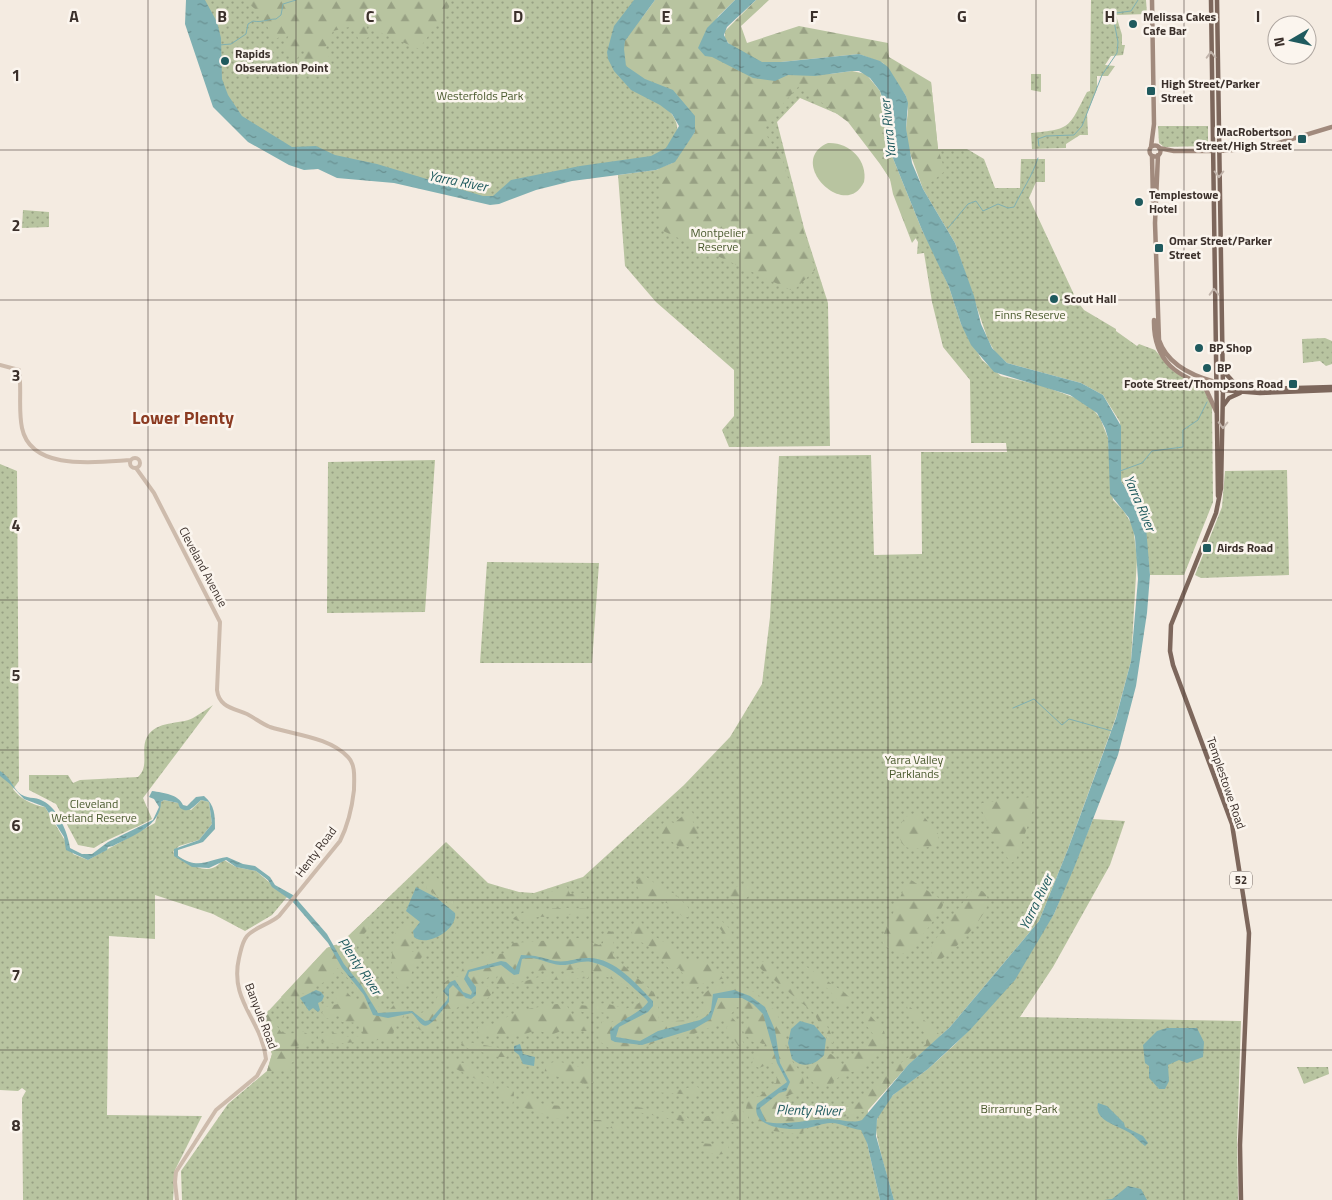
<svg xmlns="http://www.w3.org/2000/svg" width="1332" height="1200" viewBox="0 0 1332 1200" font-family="'Titillium Web',sans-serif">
<defs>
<pattern id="grass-dots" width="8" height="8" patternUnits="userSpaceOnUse" patternTransform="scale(1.25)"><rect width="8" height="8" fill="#b8c4a0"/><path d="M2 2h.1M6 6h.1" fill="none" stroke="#97a083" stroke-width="1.8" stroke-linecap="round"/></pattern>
<pattern id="forest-firs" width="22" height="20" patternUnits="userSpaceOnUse" patternTransform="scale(1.25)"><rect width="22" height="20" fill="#b8c4a0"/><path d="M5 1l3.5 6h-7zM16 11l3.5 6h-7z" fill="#97a083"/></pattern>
<pattern id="water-ripples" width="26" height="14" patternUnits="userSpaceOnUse" patternTransform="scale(1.25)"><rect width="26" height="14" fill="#7fb0b2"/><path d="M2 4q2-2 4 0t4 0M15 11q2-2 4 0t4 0" fill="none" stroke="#699091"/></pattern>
</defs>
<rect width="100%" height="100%" fill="#f4ebe1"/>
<!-- grass -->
<path fill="url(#grass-dots)" d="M200,0H637L669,110C685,132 675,135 662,156L496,198L474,196L295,152L256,134L226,103Z
M735,0L718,16L699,45L829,73L930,244L949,287L961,324L982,360L1001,376L1043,386L1081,400L1092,408L1100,418L1108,438L1113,500L1123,510L1133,526L1137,558L1131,661L1116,717L1068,849L1039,921L950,1027L908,1065L868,1110L867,1143L880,1200H182L181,1171L228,1104L267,1071L272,1054L261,1019L327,948L341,943L446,842L488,883L519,892L534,893L583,877L684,785L730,737L762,684L770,617L779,456L871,455L874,555L922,554L921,452H1007L1006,443H971L970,380L943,347L932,302L924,253L917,254L918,242L909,228L890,179L854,121L800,98L777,122L804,228L828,303L830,446L729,447L722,430L734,416V370L656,302L625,266L618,175L656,170L672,164L695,132L645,79Z
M1091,0H1146L1147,14L1116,15L1122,35V45H1125L1123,55L1111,56L1105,65L1115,66L1108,76H1097V89L1087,113L1088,135H1080L1066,144V148L1032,149L1031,133C1072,129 1068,128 1087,92L1090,91Z
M1031,74H1041V92L1031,90Z
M912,82H931L938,149H967L984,159L995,188H1020L1021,159H1045V182H1036L1029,198L1077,301L1084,310L1116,329V331L1137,346L1139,344L1155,350L1173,371L1203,386L1212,406L1213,502L1184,575H1150L1143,515L1121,481L1120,422L1103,395L1081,383L1007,363L995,352L988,340L955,243L923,189Z
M1158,126H1208V146L1164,147L1159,143Z
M23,210L49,212V227L22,228Z
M1325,338L1332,341V364L1326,366L1320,361L1303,363L1302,339Z
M435,460L425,612L327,613L328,462Z
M0,464L17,471L19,781L13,789C19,798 34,806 45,807L73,854L88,860L155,823L161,802L164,800L178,803L191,810L201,800L209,802L212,824L199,840L179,846L173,852C184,861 204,876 218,865C220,863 221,861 224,860L236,867L256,871L287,897L272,915L245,931L213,914L155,895V939L109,936L107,1115L202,1116L175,1170L173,1200H23L22,1098L26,1091L22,1088L18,1091L0,1090Z
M1287,470L1289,575L1201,578L1195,575L1222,507L1225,471Z
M487,562L599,563L592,663H480Z
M213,705L143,798L152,819C133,830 112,836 94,848L78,845L56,804L29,790V775H68L73,783L80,780L138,777C150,766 140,750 147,737C157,720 179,725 193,718C200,714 207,709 213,705Z
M1093,819L1125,821L1110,865L1053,967L1020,1017L1241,1021L1237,1141L1238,1200H894C890,1185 875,1137 876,1126C879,1097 910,1084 929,1068C947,1052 966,1035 981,1016L1054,914Z
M1297,1067H1328L1329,1074L1304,1084Z"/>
<!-- forest -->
<path fill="url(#forest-firs)" d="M248,0H445L451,4L419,49L383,34L365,21L369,37L359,41L353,26L333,31L332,40L325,47L332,65L321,72L302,63L306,51L302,48L297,59L285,53V43L291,31L274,40L261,14L249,4Z
M655,0H735L718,16L700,51L753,78L766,80L788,75L815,76L852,71L866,74L880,91L884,108L886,141L922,230L912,243L893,194L890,179L880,164L848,122L799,86L764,125L765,133L783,161L815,270L793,291L661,230L659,168L675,162L695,132C689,119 685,102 675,92C662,80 638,81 626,66L624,49L625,41Z
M756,0H769L741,26L747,43L799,26L888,43L889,57L931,82L938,149L945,171L923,189L907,145L906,128L908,111L906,96L883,63L859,54L781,62H762L733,48L725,39V31Z
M1030,797L1034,800L1033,810L1016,860L1011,863L1000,847L980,807L982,803Z
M690,810L693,813L692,820L700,834L691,835L688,847H679L670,840L659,838L657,830L666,820L674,823Z
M915,813H921L939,835L937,845C929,847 914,851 906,847C897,842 898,825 905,818C907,816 912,814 915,813Z
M645,876L660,887L675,894L688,907V917H683C677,911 670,902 660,901C653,901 648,905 641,901L636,881L640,877Z
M436,877C444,884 449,893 454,903L453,905L447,903L426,888L430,878Z
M911,880L942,900L943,905C938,917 912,951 900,955L883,945L882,938L906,884Z
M748,884L752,887C751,898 743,901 733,903L729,899L731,891L738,886Z
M561,887H567L570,894L585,893L587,898L586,901L551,900L549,893Z
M977,889C983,891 987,894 988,900C990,914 951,955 938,961C934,957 930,954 931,948C931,943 966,899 972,891Z
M564,908L590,909L592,911L580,915L571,914L566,916L538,917L521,922L513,919C523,908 549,909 564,908Z
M368,917C375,928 362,934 356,943L357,953L363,969L360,974L361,980L381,1010L388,1011L395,1004L401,1005L404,1011V1017L396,1021V1028L389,1039L335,1044L319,1041L318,1036L326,1031L349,1037L361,1036L363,1034V1026C355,1020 350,1024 342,1022L337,1013L330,1019L326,1018L322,1013L325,1007L338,1004L335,994L340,989L346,991L354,1000H361C361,987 345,977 338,968L328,980L302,994L297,1002L281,997L327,948L341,943Z
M715,917C726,923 738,933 729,945L723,941V933L714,920Z
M406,922L411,924L410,950L413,952L424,946L427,949L412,972L408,984L405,986L399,983L391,961L396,930Z
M641,922L654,936L675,949L683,958L688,960L701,959L712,968L725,974L726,978L704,983L688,993L684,986L686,979L679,968L673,970L669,969C664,963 659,955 654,949C645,942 632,942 631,929L633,925Z
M608,931L613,932L615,936L612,949L613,956L654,993L658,1002L659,1022L691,1020L698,1017L704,1007L703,995C730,967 771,997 783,1026C786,1035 785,1046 789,1056C794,1066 802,1070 804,1082L801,1090C791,1094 773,1101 777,1114L784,1118L856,1105L885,1075L926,1044V1035L908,1014L907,1004L941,1036L908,1065L868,1110L849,1116L804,1120L803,1135L766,1130L756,1125L746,1112L747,1099L750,1096L759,1097L772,1084L776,1083L778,1072L772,1063L759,1068L752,1064L754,1055L764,1048L765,1044L753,1042L744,1033L750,1018L747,1009L737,1007L732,1013H725L711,1027L689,1036L660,1040L636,1051L609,1048L599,1041L598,1031L601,1028L602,1021L609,1023L615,1021L606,1013C593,1011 587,1016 574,1008L573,1004L588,1006L605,1003L626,1009L639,1003L640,1000C630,982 599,974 581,968C565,972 550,969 533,971C521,973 510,994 495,985L498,975H492L479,983V987L491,986L493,990C489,1005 471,1001 460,1006C447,1013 425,1047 414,1022L416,1016L434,1006C440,992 440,979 459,976L464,966L482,956L507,953L513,943L580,938L599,945L603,943L604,933Z
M795,959L845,993L850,998L849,1005L841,1004L828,989L795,964Z
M761,961C779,966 834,1023 833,1043L829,1042L814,1013L762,970L758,966Z
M583,972L589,974L588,978L552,980L522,986L519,983L539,977Z
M557,1004L567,1006L572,1014L583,1016L591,1029L590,1031H561L551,1035L537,1030L519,1036L482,1035L477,1032L478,1027L493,1024L521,1010Z
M269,1010L271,1017L281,1032L290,1034L302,1031L313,1037L312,1041L291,1048L290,1052L297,1060L291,1063V1071H267L272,1054L261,1019Z
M864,1013H868L884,1031L887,1045L869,1064L859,1070L841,1075L831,1084L816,1086L808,1077C811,1068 822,1056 831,1054L842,1064H847L858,1049L874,1036C870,1028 863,1024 861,1016Z
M725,1016H731L741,1028L743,1035L740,1037L746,1047H739L726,1027L730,1025L725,1019Z
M463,1041L505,1049L507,1051V1057H499L464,1047L461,1045Z
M450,1060L472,1065L481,1074L492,1079L494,1084L484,1083L452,1067Z
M557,1061L580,1067L592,1064L593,1083L585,1084L544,1073L547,1064Z
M503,1086L512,1089L514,1094L512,1107L497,1095L499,1087Z
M696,1086L699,1088V1093L695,1095L654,1092V1089L678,1090Z
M524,1095C533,1096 536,1102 543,1104C550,1107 557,1104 564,1107L565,1115L558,1119L522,1107L519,1099Z
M632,1106L686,1116L689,1120L687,1122L637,1112Z
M740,1109L748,1116V1119L737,1124L722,1121H701V1118L715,1114L722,1116Z
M593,1120H600L628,1128L624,1131L594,1124Z
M700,1143L725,1145L728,1146L730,1153L716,1155L702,1150Z"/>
<!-- pitch -->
<path fill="#b8c4a0" d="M828,143C849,142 868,160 864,182C845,222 785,161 828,143Z"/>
<!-- water -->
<path fill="url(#water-ripples)" d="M186,0H205L217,22L221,38L222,79L228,95L242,116L292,147L316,146L335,155L377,164L483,196H493L511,180L580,166L651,156L666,148L679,126L672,114L660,105L631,90L614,71L608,59L607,52L614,26L634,0H655L625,41L624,49L626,66L645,79L673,90L695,116V132L675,162L656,170L572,181L536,190L499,204L490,205L394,183L337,178L318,169L304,170L289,165L248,142L213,107L185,24Z
M735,0H756L727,27L724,35L728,43L762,62H781L859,54L880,61L888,67L906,96L908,103L906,128L912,163L923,189L955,243L974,296L981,324L992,348L1007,363L1081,383L1103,395L1121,426V481L1143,515L1146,527L1150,575L1147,613L1136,686L1118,755L1074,868L1054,914L1015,980L970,1030L928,1069L893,1095L877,1119L876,1136L894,1200H880L867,1143L861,1130C851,1129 839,1122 830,1123C823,1123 815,1127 807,1128C791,1131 750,1129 757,1104L787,1082L777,1063L763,1014L753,1004L742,998H718L711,1019L694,1029L642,1045L615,1042L611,1040L610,1031C621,1018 637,1016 648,1002L646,999C630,985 613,966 591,962C582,960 570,966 560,965C547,964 536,955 522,959L519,974L514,975L501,965L469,972L468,976L476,987V995L471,999L466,998L453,985L449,989V1002C443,1008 430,1030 423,1025C419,1023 416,1017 412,1013L388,1018L373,1015L364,995L342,968L328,943L292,901L272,887L268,880L256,871L236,867L226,860L209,868L192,867L174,856V849L199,840L212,824L209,802L201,800C193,807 189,814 180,808L178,803L164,800L161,802C161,826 132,836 113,846L108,847L107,850L88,860L66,850L64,837L45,807L24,799L10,784L0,776V771C10,777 11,784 18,792C26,800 35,796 43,801C58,808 68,833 70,848L82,854H92L108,842L153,820L159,807L154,799L149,797L152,791C164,793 178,794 183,805L187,806L196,797L204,796C215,805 215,815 215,829L203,842L178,850V856C199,870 207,860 227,857L243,864L255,866L270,877L275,885L293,895L327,934L344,964L361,985L378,1013L412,1011L425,1021L430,1020L447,1000L448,997L443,991L450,982L455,980L463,992L471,995L472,992L464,979L468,970L501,961L506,962L515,970L521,955C536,955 543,958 555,961C567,963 576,958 586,958C614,956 636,984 653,1001V1006L648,1012L619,1027L616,1037L640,1041L658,1031L700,1020L708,1015L711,1010L713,994L734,990L750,996L765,1007L775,1030L780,1063L790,1082L786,1091L779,1093L760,1108L766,1122C788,1126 808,1119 830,1119C840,1119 852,1124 862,1120L908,1065L950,1027L1039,921L1068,849L1116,718L1131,661L1138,579L1135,537L1129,518L1110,494L1108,438L1105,428L1097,413L1070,395L994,372L971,345L961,324L949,287L922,230L886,141L883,100L880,91L870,78L859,71H852L815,76L788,75L775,81L753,78L712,57L705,56L698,48L707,28Z
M416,887L437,898L455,913C458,929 427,948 414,937L413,931L420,922L406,911Z
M316,990L321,992L324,996L322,1001L318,1003L320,1010L318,1012L313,1008L309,1011L300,998Z
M800,1021L814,1025L826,1039L824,1055C815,1065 803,1069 792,1059L788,1043L791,1029Z
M1167,1028H1197L1204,1042L1203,1057L1187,1063L1179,1060L1168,1065L1169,1081L1165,1089H1159L1149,1078V1066L1145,1063L1143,1045L1157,1031Z
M520,1044L523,1054L535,1057L534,1066L523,1064L519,1055L514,1051V1046Z
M1098,1103L1107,1106L1124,1123L1125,1127L1143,1136L1148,1143L1145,1146C1139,1142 1136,1137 1130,1133C1118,1125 1093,1121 1098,1103Z
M1128,1186L1141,1189L1147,1200H1104L1112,1199Z"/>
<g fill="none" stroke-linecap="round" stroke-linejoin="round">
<!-- stream -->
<path stroke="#7fb0b2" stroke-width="1" d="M219,45L231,44L246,34L248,24L253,21C262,23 267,19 276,19L281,15L283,4L296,0
M1039,146L1038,139L1046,136L1074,135L1082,126L1102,75L1117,53L1118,42L1113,16L1116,13L1131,11L1138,0
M948,228L968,204L976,201L983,211L998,204L1008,208L1014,207C1022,190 1032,177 1038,158
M1120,471L1142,463L1152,451L1183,447V430L1198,420L1207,402
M1013,708L1034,699L1062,725L1069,719L1112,731"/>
<!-- tertiary -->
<path stroke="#cdbbac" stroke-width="4" d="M0,365L19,370C22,389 18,409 22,428C31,472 98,462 131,460
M130 463a5 5 0 1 1 10 0a5 5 0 1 1-10 0Z
M136,468L154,493L220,622L217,690C219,707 233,708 247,714C255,718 262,724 270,727C295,735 329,737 348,757C356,765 354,779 354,790C352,808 348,825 340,841L279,916C270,924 255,927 247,936C242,942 241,950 239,958C229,1001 262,1020 266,1059L257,1076L216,1110L176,1172L175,1182L177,1200"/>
<!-- secondary -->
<path stroke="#a18a7d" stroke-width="4.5" d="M1149.5 151a5.5 5.5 0 1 1 11 0a5.5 5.5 0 1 1-11 0Z
M1151,147L1154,124L1152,0
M1159,148L1174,151H1212
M1219,151L1262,148L1332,127
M1158,155L1155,223L1159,340C1167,364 1193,376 1215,382
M1152,156L1153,202
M1154,320C1153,362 1178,378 1216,388
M1204,385L1216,411"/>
<!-- primary -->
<path stroke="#7d675c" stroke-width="4.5" d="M1211,0L1218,496
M1217,0L1223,390L1221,488L1216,513L1171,625L1170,651L1173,665L1232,824L1249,933L1240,1145L1241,1200
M1223,364L1227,375L1236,385
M1221,383L1265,389L1332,387
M1222,390L1260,393L1332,390
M1223,406L1229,398L1240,393"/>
</g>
<!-- one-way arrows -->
<defs><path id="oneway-chevron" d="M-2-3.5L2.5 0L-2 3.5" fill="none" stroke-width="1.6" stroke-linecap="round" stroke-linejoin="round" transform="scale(1.25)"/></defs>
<g stroke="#c2b5ac">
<use href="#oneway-chevron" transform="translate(1211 55) rotate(-91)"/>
<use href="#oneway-chevron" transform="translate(1219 174) rotate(90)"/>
<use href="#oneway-chevron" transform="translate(1214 292) rotate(-91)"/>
<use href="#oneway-chevron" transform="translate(1223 425) rotate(91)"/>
</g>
<!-- grid -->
<path fill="none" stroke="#3b302b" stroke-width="1" stroke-opacity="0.55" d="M148,0V1200M296,0V1200M444,0V1200M592,0V1200M740,0V1200M888,0V1200M1036,0V1200M1184,0V1200M0,150H1332M0,300H1332M0,450H1332M0,600H1332M0,750H1332M0,900H1332M0,1050H1332"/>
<!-- markers -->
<g fill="#1f5a5e" stroke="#fbf5ee" stroke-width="2">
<circle cx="1133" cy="24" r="5"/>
<circle cx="225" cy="61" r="5"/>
<rect x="1146" y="86" width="10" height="10" rx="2.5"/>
<rect x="1297" y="134" width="10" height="10" rx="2.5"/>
<circle cx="1139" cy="202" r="5"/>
<rect x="1154" y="243" width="10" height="10" rx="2.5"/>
<circle cx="1054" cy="299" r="5"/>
<circle cx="1199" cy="348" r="5"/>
<circle cx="1207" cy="368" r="5"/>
<rect x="1288" y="379" width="10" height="10" rx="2.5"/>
<rect x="1202" y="543" width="10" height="10" rx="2.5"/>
</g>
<g text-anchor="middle" stroke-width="5" stroke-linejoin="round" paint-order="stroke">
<!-- shield labels -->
<rect fill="#fbf5ee" stroke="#756b66" stroke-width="1" x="1230" y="871.5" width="22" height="17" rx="4"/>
<g font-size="11" font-weight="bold" fill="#3b302b">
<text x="1241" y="884">52</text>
</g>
<!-- poi labels -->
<g font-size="12" font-weight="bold" fill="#3b302b" stroke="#fbf5ee" text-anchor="start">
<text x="1143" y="21">Melissa Cakes<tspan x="1143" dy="14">Cafe Bar</tspan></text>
<text x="235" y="58">Rapids<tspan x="235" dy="14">Observation Point</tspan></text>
<text x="1161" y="88">High Street/Parker<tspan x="1161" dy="14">Street</tspan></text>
<text x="1292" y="136" text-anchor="end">MacRobertson<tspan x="1292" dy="14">Street/High Street</tspan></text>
<text x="1149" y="199">Templestowe<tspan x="1149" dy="14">Hotel</tspan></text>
<text x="1169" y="245">Omar Street/Parker<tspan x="1169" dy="14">Street</tspan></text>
<text x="1064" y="303">Scout Hall</text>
<text x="1209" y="352">BP Shop</text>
<text x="1217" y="372">BP</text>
<text x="1283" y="388" text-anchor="end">Foote Street/Thompsons Road</text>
<text x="1217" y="552">Airds Road</text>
</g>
<!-- park labels -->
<g font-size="12" fill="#4a5a2e" stroke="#fbf5ee">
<text x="480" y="100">Westerfolds Park</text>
<text x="718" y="237">Montpelier<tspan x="718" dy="14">Reserve</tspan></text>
<text x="1030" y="319">Finns Reserve</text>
<text x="914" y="764">Yarra Valley<tspan x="914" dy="14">Parklands</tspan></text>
<text x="94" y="808">Cleveland<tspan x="94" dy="14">Wetland Reserve</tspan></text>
<text x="1019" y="1113">Birrarrung Park</text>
</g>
<!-- street labels -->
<g font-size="12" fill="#3b302b" stroke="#fbf5ee">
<text transform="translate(203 567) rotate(62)" y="4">Cleveland Avenue</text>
<text transform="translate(1226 783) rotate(71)" y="4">Templestowe Road</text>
<text transform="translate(316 852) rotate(-53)" y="4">Henty Road</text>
<text transform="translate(261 1016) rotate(69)" y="4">Banyule Road</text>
</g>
<!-- water labels -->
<g font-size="14" font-style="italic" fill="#1f5a5e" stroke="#fbf5ee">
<text transform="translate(888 129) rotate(-96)" y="5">Yarra River</text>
<text transform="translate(458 181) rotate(11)" y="5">Yarra River</text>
<text transform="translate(1140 503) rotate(67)" y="5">Yarra River</text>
<text transform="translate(1036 902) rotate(-64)" y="5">Yarra River</text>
<text transform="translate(360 966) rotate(56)" y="5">Plenty River</text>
<text transform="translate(809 1110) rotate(1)" y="5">Plenty River</text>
</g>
<!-- district labels -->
<g font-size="18" font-weight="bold" fill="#8c3b22" stroke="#fbf5ee">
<text x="183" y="424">Lower Plenty</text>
</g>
</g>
<g font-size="16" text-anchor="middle" font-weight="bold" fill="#3b302b" stroke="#fbf5ee" stroke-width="5" stroke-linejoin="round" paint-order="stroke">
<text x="74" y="22">A</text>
<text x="222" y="22">B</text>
<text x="370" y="22">C</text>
<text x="518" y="22">D</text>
<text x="666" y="22">E</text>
<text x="814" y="22">F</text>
<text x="962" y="22">G</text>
<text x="1110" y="22">H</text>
<text x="1258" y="22">I</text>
<text x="16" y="81">1</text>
<text x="16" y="231">2</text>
<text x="16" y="381">3</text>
<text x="16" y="531">4</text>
<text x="16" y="681">5</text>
<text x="16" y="831">6</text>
<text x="16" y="981">7</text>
<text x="16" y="1131">8</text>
</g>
<!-- north arrow -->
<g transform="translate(1292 40) rotate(261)"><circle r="24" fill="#fbf5ee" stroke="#aea6a0"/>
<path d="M0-4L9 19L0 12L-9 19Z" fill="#1f5a5e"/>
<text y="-8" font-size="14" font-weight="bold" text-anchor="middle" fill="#3b302b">N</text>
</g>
</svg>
